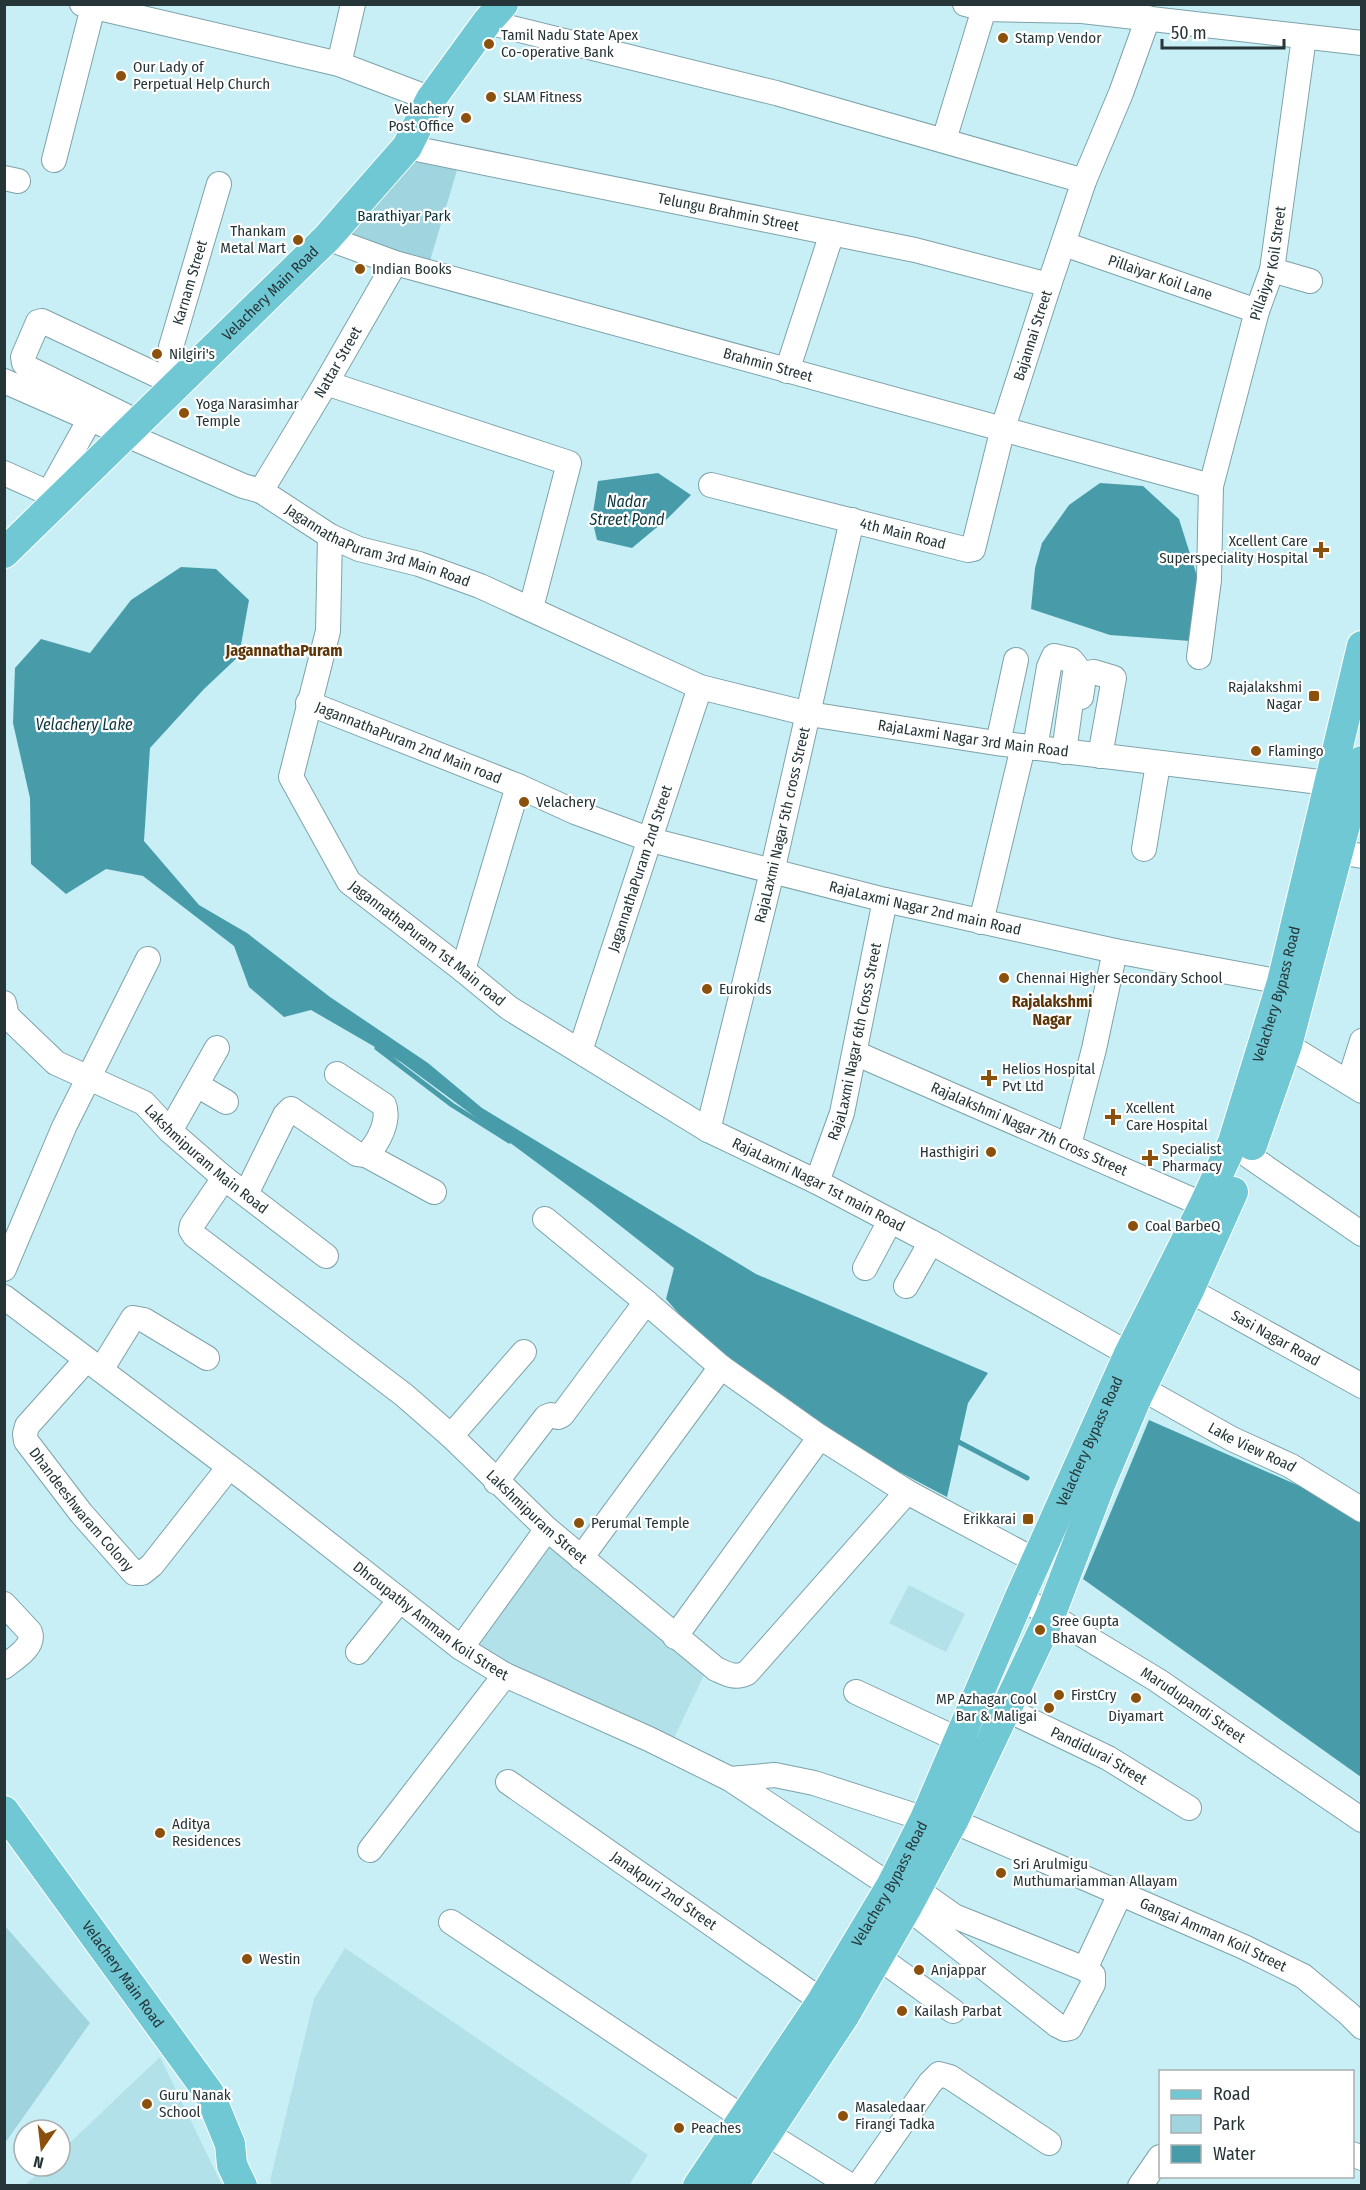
<svg xmlns="http://www.w3.org/2000/svg" width="1366" height="2190" viewBox="0 0 1366 2190" font-family="'Fira Sans Condensed',sans-serif">
<rect width="100%" height="100%" fill="#c8eff6"/>
<!-- built -->
<path fill="#b2e1ea" d="M543,1541L705,1673L673,1740L459,1644Z
M909,1585L965,1614L946,1652L889,1623Z
M345,1948L648,2155L629,2185H273L270,2181L314,1999Z
M160,2057L222,2185H25L46,2166H60V2152Z"/>
<!-- green -->
<path fill="#a0d4de" d="M408,155L458,167L429,264L337,235Z
M5,1926L90,2023L5,2143Z"/>
<!-- water -->
<path fill="#489caa" d="M658,473L691,495L668,518L632,548L597,540L592,519L598,481Z
M1100,483L1143,486L1179,519L1197,576L1190,641L1110,635L1031,609L1035,568L1042,543L1069,505Z
M181,567L216,569L249,600L239,656L204,689L150,748L144,841L199,905L247,933L330,997L428,1063L482,1108L756,1274L988,1373L968,1403L947,1497L850,1446L701,1339L666,1299L674,1268L590,1202L401,1062L311,1010L284,1017L249,987L234,946L143,876L106,869L66,894L31,864L30,798L13,723L15,668L41,639L90,653L131,600Z
M1149,1420L1361,1513V1777L1083,1579Z"/>
<g fill="none" stroke-linecap="round" stroke-linejoin="round">
<!-- stream -->
<path stroke="#489caa" stroke-width="5" d="M377,1048L452,1105L509,1141
M955,1440L1027,1478"/>
<defs>
<g id="minor">
<path d="M82,4L339,64L431,99"/>
<path d="M965,4L984,9L1082,11L1362,43"/>
<path d="M487,22L776,93L1084,181"/>
<path d="M339,64L353,4"/>
<path d="M944,140L984,9"/>
<path id="s1" d="M407,147L915,250L1049,285"/>
<path d="M54,160L93,7"/>
<path d="M4,178L18,181"/>
<path id="s2" d="M327,238L395,263L1211,486"/>
<path id="s3" d="M1064,244L1257,311"/>
<path d="M1272,270L1310,281"/>
<path d="M787,371L832,233"/>
<path id="s4" d="M183,380L170,360L171,347L219,184"/>
<path id="s5" d="M4,381L243,486L261,491L330,536L359,549L419,564L480,586L700,687L809,714L996,743L1328,783"/>
<path d="M326,383L569,463L531,608"/>
<path d="M140,423L28,368L24,363L23,357L38,322L42,321L178,385"/>
<path d="M4,473L44,491H50L90,419"/>
<path id="s6" d="M711,485L968,550L973,549L1003,428L1049,285L1084,181L1121,93L1148,18"/>
<path id="s7" d="M261,491L326,383L395,263"/>
<path id="s8" d="M330,536L328,631L291,777L349,882L463,970L509,1008L708,1130L817,1182L931,1242L1129,1354"/>
<path id="s9" d="M1199,657L1209,580L1211,486L1257,311L1272,270L1304,37"/>
<path d="M1081,697L1084,677L1087,673L1094,672L1114,678L1100,756"/>
<path id="s10" d="M308,703L518,786L575,812L651,840L885,900L1115,951L1282,982"/>
<path d="M998,743L1016,660"/>
<path d="M1035,748L1049,667L1054,656L1071,660L1076,666L1064,752"/>
<path d="M1144,849L1158,764"/>
<path d="M1338,852L1362,856"/>
<path d="M981,922L1023,747"/>
<path d="M463,970L518,786"/>
<path id="s11" d="M4,1003L7,1016L56,1063L144,1103L170,1131L224,1178L326,1256"/>
<path d="M1287,1045L1362,1091"/>
<path id="s12" d="M580,1051L700,687"/>
<path id="s13" d="M855,1053L1204,1205"/>
<path d="M1349,1082L1362,1041"/>
<path d="M197,1085L226,1102"/>
<path id="s14" d="M708,1130L772,872L852,520"/>
<path d="M170,1131L217,1048"/>
<path d="M1069,1145L1094,1049L1115,951"/>
<path d="M366,1155L434,1192"/>
<path d="M1249,1156L1362,1234"/>
<path id="s15" d="M224,1178L192,1225L191,1230L195,1236L404,1395L451,1436L547,1529L716,1669C727,1674 735,1679 747,1673L907,1492"/>
<path id="s16" d="M817,1182L842,1113L885,900"/>
<path d="M246,1194L285,1115L291,1109L357,1154L366,1155C378,1144 390,1121 384,1105L337,1074"/>
<path d="M545,1219L646,1302L721,1367L820,1437L907,1492L1036,1561"/>
<path d="M865,1268L890,1221"/>
<path d="M4,1269L64,1127L148,959"/>
<path d="M906,1286L931,1242"/>
<path id="s17" d="M1189,1290L1362,1386"/>
<path id="s18" d="M4,1297L252,1484L461,1648L505,1675L649,1739L730,1779L891,1886"/>
<path id="s19" d="M86,1360L27,1426L25,1434L26,1441L81,1513L134,1573H142L152,1565L229,1467"/>
<path d="M101,1370L133,1318L144,1320L207,1358"/>
<path id="s20" d="M1141,1388L1232,1439L1291,1466L1362,1510"/>
<path d="M451,1436L524,1352"/>
<path d="M496,1482L546,1417L551,1415L558,1417L562,1415L646,1302"/>
<path d="M581,1558L721,1367"/>
<path id="s21" d="M1020,1597L1157,1680L1362,1820"/>
<path d="M4,1604L30,1632C35,1647 15,1658 4,1667"/>
<path d="M675,1637L820,1437"/>
<path d="M461,1648L547,1529"/>
<path d="M358,1652L400,1600"/>
<path d="M856,1692L959,1740"/>
<path id="s22" d="M1006,1709L1108,1758L1189,1808"/>
<path d="M730,1779L775,1775L814,1783L925,1819"/>
<path id="s23" d="M508,1782L822,2001"/>
<path id="s24" d="M953,1821L1244,1947L1303,1976L1349,2014L1362,2027"/>
<path d="M370,1850L505,1675"/>
<path d="M907,1907L1057,2025L1065,2029L1070,2028L1093,1984V1975L1085,1969L954,1916L916,1889"/>
<path d="M451,1922L766,2133L851,2186"/>
<path d="M878,1957L953,2011"/>
<path d="M1085,1969L1120,1894"/>
<path d="M1352,2154L1362,2158"/>
<path d="M858,2186L930,2083L939,2074L950,2077L1049,2143"/>
<path d="M1140,2186L1160,2157"/>
</g>
<g id="major">
<path id="s25" d="M4,553L327,238L407,147L431,99L487,22L503,4"/>
<path d="M1252,1145L1287,1045L1362,761"/>
<path id="s26" d="M4,1811L209,2093L230,2144L232,2165L242,2186"/>
<path id="s27" d="M698,2186L822,2001L891,1886L925,1819L1020,1597L1129,1354L1204,1205L1233,1142L1282,982L1362,646"/>
<path d="M732,2186L844,2016L907,1907L953,1821L1050,1616L1101,1482L1137,1397L1189,1290L1233,1192"/>
</g>
</defs>
<!-- minor casing -->
<use href="#minor" stroke="#7da2a9" stroke-width="26"/>
<!-- major casing -->
<use href="#major" stroke="#fff" stroke-width="32"/>
<!-- minor -->
<use href="#minor" stroke="#fff" stroke-width="24"/>
<!-- major -->
<use href="#major" stroke="#6fc8d4" stroke-width="30"/>
</g>
<!-- markers -->
<g fill="#8b500c" stroke="#fff" stroke-width="2">
<circle cx="1003" cy="38" r="6"/>
<circle cx="489" cy="44" r="6"/>
<circle cx="121" cy="76" r="6"/>
<circle cx="491" cy="97" r="6"/>
<circle cx="466" cy="118" r="6"/>
<circle cx="298" cy="240" r="6"/>
<circle cx="360" cy="269" r="6"/>
<circle cx="157" cy="354" r="6"/>
<circle cx="184" cy="413" r="6"/>
<path d="M1318 541h6v6h6v6h-6v6h-6v-6h-6v-6h6z"/>
<rect x="1308" y="690" width="12" height="12" rx="3"/>
<circle cx="1256" cy="751" r="6"/>
<circle cx="524" cy="802" r="6"/>
<circle cx="1004" cy="978" r="6"/>
<circle cx="707" cy="989" r="6"/>
<path d="M986 1069h6v6h6v6h-6v6h-6v-6h-6v-6h6z"/>
<path d="M1110 1108h6v6h6v6h-6v6h-6v-6h-6v-6h6z"/>
<circle cx="991" cy="1152" r="6"/>
<path d="M1147 1149h6v6h6v6h-6v6h-6v-6h-6v-6h6z"/>
<circle cx="1133" cy="1226" r="6"/>
<rect x="1022" y="1513" width="12" height="12" rx="3"/>
<circle cx="579" cy="1523" r="6"/>
<circle cx="1040" cy="1630" r="6"/>
<circle cx="1059" cy="1695" r="6"/>
<circle cx="1136" cy="1698" r="6"/>
<circle cx="1049" cy="1708" r="6"/>
<circle cx="160" cy="1833" r="6"/>
<circle cx="1001" cy="1873" r="6"/>
<circle cx="247" cy="1959" r="6"/>
<circle cx="919" cy="1970" r="6"/>
<circle cx="902" cy="2011" r="6"/>
<circle cx="147" cy="2104" r="6"/>
<circle cx="843" cy="2116" r="6"/>
<circle cx="679" cy="2128" r="6"/>
</g>
<g text-anchor="middle" stroke-width="4.5" stroke-linejoin="round" paint-order="stroke">
<!-- poi labels -->
<g font-size="15" fill="#263538" stroke="#fff" text-anchor="start">
<text x="501" y="40">Tamil Nadu State Apex<tspan x="501" dy="17">Co-operative Bank</tspan></text>
<text x="1015" y="43">Stamp Vendor</text>
<text x="133" y="72">Our Lady of<tspan x="133" dy="17">Perpetual Help Church</tspan></text>
<text x="503" y="102">SLAM Fitness</text>
<text x="454" y="114" text-anchor="end">Velachery<tspan x="454" dy="17">Post Office</tspan></text>
<text x="286" y="236" text-anchor="end">Thankam<tspan x="286" dy="17">Metal Mart</tspan></text>
<text x="372" y="274">Indian Books</text>
<text x="169" y="359">Nilgiri's</text>
<text x="196" y="409">Yoga Narasimhar<tspan x="196" dy="17">Temple</tspan></text>
<text x="1308" y="546" text-anchor="end">Xcellent Care<tspan x="1308" dy="17">Superspeciality Hospital</tspan></text>
<text x="1302" y="692" text-anchor="end">Rajalakshmi<tspan x="1302" dy="17">Nagar</tspan></text>
<text x="1268" y="756">Flamingo</text>
<text x="536" y="807">Velachery</text>
<text x="1016" y="983">Chennai Higher Secondary School</text>
<text x="719" y="994">Eurokids</text>
<text x="1002" y="1074">Helios Hospital<tspan x="1002" dy="17">Pvt Ltd</tspan></text>
<text x="1126" y="1113">Xcellent<tspan x="1126" dy="17">Care Hospital</tspan></text>
<text x="1162" y="1154">Specialist<tspan x="1162" dy="17">Pharmacy</tspan></text>
<text x="979" y="1157" text-anchor="end">Hasthigiri</text>
<text x="1145" y="1231">Coal BarbeQ</text>
<text x="1016" y="1524" text-anchor="end">Erikkarai</text>
<text x="591" y="1528">Perumal Temple</text>
<text x="1052" y="1626">Sree Gupta<tspan x="1052" dy="17">Bhavan</tspan></text>
<text x="1071" y="1700">FirstCry</text>
<text x="1037" y="1704" text-anchor="end">MP Azhagar Cool<tspan x="1037" dy="17">Bar &amp; Maligai</tspan></text>
<text x="1136" y="1721" text-anchor="middle">Diyamart</text>
<text x="172" y="1829">Aditya<tspan x="172" dy="17">Residences</tspan></text>
<text x="1013" y="1869">Sri Arulmigu<tspan x="1013" dy="17">Muthumariamman Allayam</tspan></text>
<text x="259" y="1964">Westin</text>
<text x="931" y="1975">Anjappar</text>
<text x="914" y="2016">Kailash Parbat</text>
<text x="159" y="2100">Guru Nanak<tspan x="159" dy="17">School</tspan></text>
<text x="855" y="2112">Masaledaar<tspan x="855" dy="17">Firangi Tadka</tspan></text>
<text x="691" y="2133">Peaches</text>
</g>
<!-- street labels -->
<g font-size="15" fill="#263538" stroke="#fff">
<text dy="5" stroke="none"><textPath href="#s1" startOffset="328">Telungu Brahmin Street</textPath></text>
<text dy="5" stroke="none"><textPath href="#s9" startOffset="402">Pillaiyar Koil Street</textPath></text>
<text dy="5" stroke="none"><textPath href="#s3" startOffset="102">Pillaiyar Koil Lane</textPath></text>
<text dy="5" stroke="none"><textPath href="#s4" startOffset="104">Karnam Street</textPath></text>
<text dy="5" stroke="none"><textPath href="#s25" startOffset="372">Velachery Main Road</textPath></text>
<text dy="5" stroke="none"><textPath href="#s6" startOffset="492">Bajannai Street</textPath></text>
<text dy="5" stroke="none"><textPath href="#s7" startOffset="150">Nattar Street</textPath></text>
<text dy="5" stroke="none"><textPath href="#s2" startOffset="459">Brahmin Street</textPath></text>
<text dy="5" stroke="none"><textPath href="#s6" startOffset="198">4th Main Road</textPath></text>
<text dy="5" stroke="none"><textPath href="#s5" startOffset="410">JagannathaPuram 3rd Main Road</textPath></text>
<text dy="5" stroke="none"><textPath href="#s5" startOffset="1041">RajaLaxmi Nagar 3rd Main Road</textPath></text>
<text dy="5" stroke="none"><textPath href="#s10" startOffset="108">JagannathaPuram 2nd Main road</textPath></text>
<text dy="5" stroke="none"><textPath href="#s14" startOffset="314">RajaLaxmi Nagar 5th cross Street</textPath></text>
<text dy="5" stroke="none"><textPath href="#s12" startOffset="192">JagannathaPuram 2nd Street</textPath></text>
<text dy="5" stroke="none"><textPath href="#s10" startOffset="652">RajaLaxmi Nagar 2nd main Road</textPath></text>
<text dy="5" stroke="none"><textPath href="#s8" startOffset="465">JagannathaPuram 1st Main road</textPath></text>
<text dy="5" stroke="none"><textPath href="#s27" startOffset="1330">Velachery Bypass Road</textPath></text>
<text dy="5" stroke="none"><textPath href="#s16" startOffset="146">RajaLaxmi Nagar 6th Cross Street</textPath></text>
<text dy="5" stroke="none"><textPath href="#s13" startOffset="190">Rajalakshmi Nagar 7th Cross Street</textPath></text>
<text dy="5" stroke="none"><textPath href="#s11" startOffset="262">Lakshmipuram Main Road</textPath></text>
<text dy="5" stroke="none"><textPath href="#s8" startOffset="926">RajaLaxmi Nagar 1st main Road</textPath></text>
<text dy="5" stroke="none"><textPath href="#s17" startOffset="99">Sasi Nagar Road</textPath></text>
<text dy="5" stroke="none"><textPath href="#s27" startOffset="844">Velachery Bypass Road</textPath></text>
<text dy="5" stroke="none"><textPath href="#s20" startOffset="126">Lake View Road</textPath></text>
<text dy="5" stroke="none"><textPath href="#s19" startOffset="192">Dhandeeshwaram Colony</textPath></text>
<text dy="5" stroke="none"><textPath href="#s15" startOffset="512">Lakshmipuram Street</textPath></text>
<text dy="5" stroke="none"><textPath href="#s18" startOffset="536">Dhroupathy Amman Koil Street</textPath></text>
<text dy="5" stroke="none"><textPath href="#s21" startOffset="204">Marudupandi Street</textPath></text>
<text dy="5" stroke="none"><textPath href="#s22" startOffset="104">Pandidurai Street</textPath></text>
<text dy="5" stroke="none"><textPath href="#s27" startOffset="358">Velachery Bypass Road</textPath></text>
<text dy="5" stroke="none"><textPath href="#s23" startOffset="190">Janakpuri 2nd Street</textPath></text>
<text dy="5" stroke="none"><textPath href="#s24" startOffset="284">Gangai Amman Koil Street</textPath></text>
<text dy="5" stroke="none"><textPath href="#s26" startOffset="202">Velachery Main Road</textPath></text>
</g>
<!-- park labels -->
<g font-size="15" fill="#0a343a" stroke="#fff">
<text x="404" y="221">Barathiyar Park</text>
</g>
<!-- water labels -->
<g font-size="16" font-style="italic" fill="#0c353c" stroke="#fff">
<text x="627" y="507">Nadar<tspan x="627" dy="18">Street Pond</tspan></text>
<text x="84" y="730">Velachery Lake</text>
</g>
<!-- neighbourhood labels -->
<g font-size="16" font-weight="bold" fill="#5d3507" stroke="#fff">
<text x="284" y="656">JagannathaPuram</text>
<text x="1052" y="1007">Rajalakshmi<tspan x="1052" dy="18">Nagar</tspan></text>
</g>
</g>
<!-- border -->
<rect width="1366" height="2190" fill="none" stroke="#263538" stroke-width="12"/>
<!-- legend -->
<rect x="1159" y="2070" width="195" height="108" fill="#ffffff" stroke="#a8aeaf" stroke-width="1.5"/>
<rect x="1171" y="2090" width="30" height="9" fill="#6fc8d4" stroke="#a8aeaf" stroke-width="1.5"/>
<text x="1213" y="2100" font-size="18" fill="#263538">Road</text>
<rect x="1171" y="2115" width="30" height="18" fill="#a0d4de" stroke="#a8aeaf" stroke-width="1.5"/>
<text x="1213" y="2130" font-size="18" fill="#263538">Park</text>
<rect x="1171" y="2145" width="30" height="18" fill="#489caa" stroke="#a8aeaf" stroke-width="1.5"/>
<text x="1213" y="2160" font-size="18" fill="#263538">Water</text>
<!-- north arrow -->
<g transform="translate(42 2148) rotate(194)"><circle r="28" fill="#ffffff" stroke="#a8aeaf" stroke-width="1.5"/>
<path d="M0-4.5L10 22L0 15L-10 22Z" fill="#8b500c"/>
<text y="-9" font-size="16" font-weight="bold" text-anchor="middle" fill="#263538">N</text>
</g>
<!-- scale -->
<path d="M1162 39v9h122v-9" fill="none" stroke="#263538" stroke-width="3"/>
<text x="1171" y="39" font-size="18" fill="#263538" stroke="#ffffff" stroke-width="4.5" paint-order="stroke">50 m</text>
</svg>
